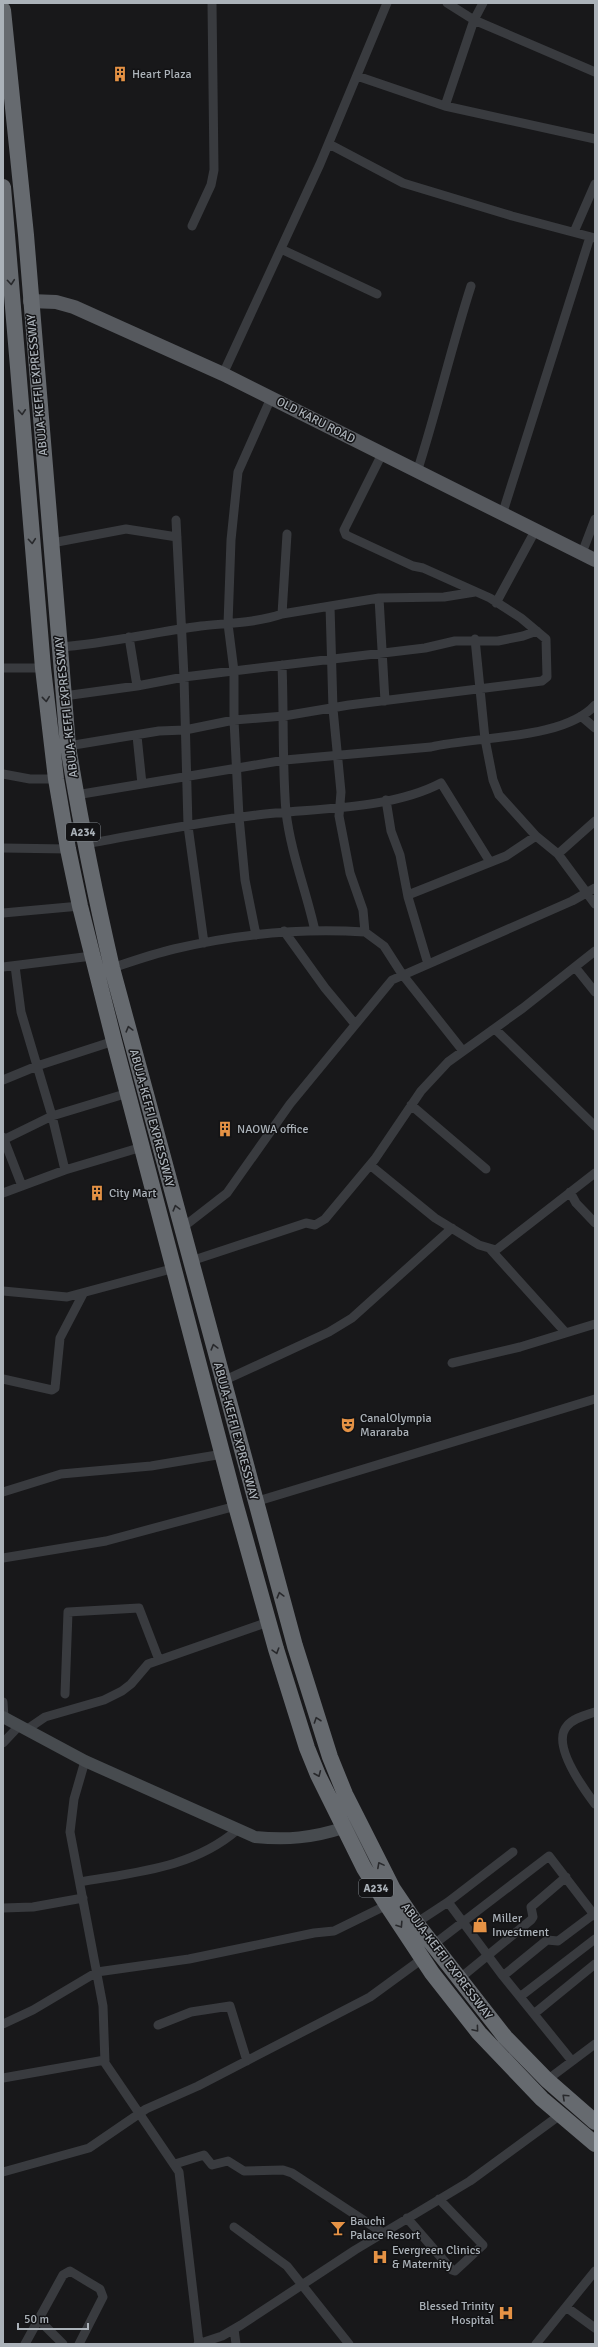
<svg xmlns="http://www.w3.org/2000/svg" width="598" height="2347" viewBox="0 0 598 2347" font-family="Signika,sans-serif">
<rect width="100%" height="100%" fill="#18181a"/>
<g fill="none" stroke-linecap="round" stroke-linejoin="round">
<!-- street -->
<path stroke="#393b3f" stroke-width="9" d="M447,3L474,20L595,72
M357,76L445,106L595,139
M445,106L474,20L483,3
M329,144L403,183L512,216L595,238
M192,226L211,185L214,170L212,3
M574,232L595,184
M281,249L377,294
M223,374L320,164L387,3
M417,472C437,410 451,348 471,286
M502,515L590,237
M176,520L184,677L188,826L204,943
M52,543L126,529L177,537
M582,553L595,519
M379,598L385,701
M496,603L535,531
M330,606L333,709L341,792L339,816L350,873L363,910L365,932L384,946L402,974L463,1051
M282,614L287,534
M129,637L137,686
M475,639L485,739L493,780L499,795L536,836L558,854L595,904
M59,647C107,644 153,632 201,626C228,623 256,623 282,614L379,598L444,597L475,592
M282,665C284,714 282,764 286,812C291,854 306,890 315,931
M3,668H43
M64,696L137,686L184,677L425,648L455,641H498L523,636L537,631
M581,716L595,728
M137,736L142,784
M68,746L159,731L185,730L234,720L284,716L349,705L542,681L547,677L546,639L521,618L490,598L423,568L413,566L346,535L344,530L382,454
M3,774L30,779H56
M76,795L285,760L431,747C476,736 564,740 595,705
M386,800L391,831L400,855L408,897L428,964
M86,844C142,834 199,822 257,815C314,808 390,810 441,783L490,862
M3,848L68,849
M558,854L595,821
M408,895L506,856L536,836
M3,913L80,906
M284,931L325,988L355,1024
M256,935L245,880L239,817L234,720V671L228,624L231,540L238,472L271,398
M15,966L21,1012L52,1116L65,1170
M3,967L92,956
M575,967L595,992
M112,968C133,961 153,954 174,949C237,934 301,928 365,932
M495,1029L595,1126
M3,1080L37,1066L114,1041
M411,1105L486,1169
M3,1137L22,1186
M3,1140L52,1116L128,1093
M370,1165L435,1218L479,1245L496,1250L595,1173
M570,1192L576,1203L595,1223
M3,1193L65,1170L142,1147
M182,1228L227,1193L290,1104L392,980L572,901L595,888
M491,1250L566,1333
M191,1261L306,1223L315,1225L325,1219L375,1159L421,1091L448,1062L523,1008L595,951
M3,1291L67,1297L175,1268
M452,1363L520,1347L595,1324
M3,1379L52,1390L55,1388L60,1338L83,1294
M223,1381L329,1332L352,1318L452,1228
M3,1492L61,1474L151,1466L223,1454
M255,1502L595,1399
M3,1558L106,1541L236,1506
M65,1694L68,1612L139,1608L159,1660
M3,1702L4,1717
M595,1712C586,1715 573,1718 567,1726C551,1744 583,1788 595,1804
M26,1730L45,1717L104,1700L122,1691L131,1684L148,1664L268,1622
M3,1743L19,1726
M85,1761L74,1799L70,1832L103,2006L105,2063L179,2172L199,2344
M80,1882C136,1872 193,1868 237,1830
M448,1902L503,1976L572,2061
M3,1908L33,1907L83,1898
M416,1923L448,1902L513,1852
M433,1945L549,1856L595,1916
M503,1976L547,1940L558,1941L594,1914
M459,1979L531,1920L533,1917L531,1907L566,1877
M521,1996L595,1939
M535,2013L595,1964
M3,2024L33,2010L97,1972L189,1959L314,1933L334,1931L387,1905
M158,2025L191,2012L230,2006L247,2061
M3,2078L105,2060
M547,2080L595,2044
M175,2164L204,2155L212,2165L228,2161L244,2171L283,2170L292,2173L383,2233
M3,2172L89,2148L146,2109L198,2086L370,1997L422,1959
M407,2218L452,2270L455,2271L483,2245L439,2199
M234,2227L287,2266L349,2344
M566,2307L595,2328
M39,2320L63,2344
M234,2329L236,2344
M25,2344L63,2275L70,2271L100,2289L103,2297L79,2344
M198,2344L222,2336L241,2325L355,2250L470,2181L560,2115
M536,2344L595,2271"/>
<!-- secondary -->
<path stroke="#474b4f" stroke-width="12" d="M3,1717L85,1761L255,1837C287,1840 312,1838 343,1828"/>
<!-- primary -->
<path stroke="#56595e" stroke-width="14" d="M30,301L56,302L74,307L223,374L595,560"/>
<!-- highway -->
<path stroke="#666a6f" stroke-width="16" d="M3,10L26,235L68,746C80,820 95,894 112,968L295,1646L330,1757L345,1794L393,1889L416,1923L505,2037L547,2080L595,2122
M3,187L43,668L56,779L68,849L80,906L114,1041L236,1506L276,1649L307,1748L318,1775L364,1868L387,1905L432,1973L479,2033L542,2099L595,2144"/>
</g>
<!-- one-way arrows -->
<defs><path id="oneway-chevron" d="M-2-3.5L2.5 0L-2 3.5" fill="none" stroke-width="1.6" stroke-linecap="round" stroke-linejoin="round"/></defs>
<g stroke="#28292c">
<use href="#oneway-chevron" transform="translate(11 282) rotate(85)"/>
<use href="#oneway-chevron" transform="translate(22 412) rotate(86)"/>
<use href="#oneway-chevron" transform="translate(32 541) rotate(85)"/>
<use href="#oneway-chevron" transform="translate(46 699) rotate(84)"/>
<use href="#oneway-chevron" transform="translate(129 1029) rotate(-105)"/>
<use href="#oneway-chevron" transform="translate(176 1208) rotate(-105)"/>
<use href="#oneway-chevron" transform="translate(214 1347) rotate(-105)"/>
<use href="#oneway-chevron" transform="translate(280 1595) rotate(-105)"/>
<use href="#oneway-chevron" transform="translate(276 1651) rotate(73)"/>
<use href="#oneway-chevron" transform="translate(317 1720) rotate(-109)"/>
<use href="#oneway-chevron" transform="translate(318 1774) rotate(67)"/>
<use href="#oneway-chevron" transform="translate(380 1865) rotate(-118)"/>
<use href="#oneway-chevron" transform="translate(400 1925) rotate(57)"/>
<use href="#oneway-chevron" transform="translate(476 2029) rotate(50)"/>
<use href="#oneway-chevron" transform="translate(565 2097) rotate(-137)"/>
</g>
<!-- icons -->
<defs>
<symbol id="building-bare" viewBox="-9 -9 18 18"><path d="M-4-6H4V6H1V3H-1V6H-4ZM-2.5-4.3h1.7v1.8h-1.7ZM.8-4.3h1.7v1.8H.8ZM-2.5-1h1.7V.8h-1.7ZM.8-1h1.7V.8H.8Z" fill="#e59245" stroke="#131315" stroke-width="2.5" paint-order="stroke"/></symbol>
<symbol id="theatre-bare" viewBox="-9 -9 18 18"><path d="M-5-5.5Q0-4 5-5.5V0Q5 5 0 6Q-5 5-5 0ZM-3.3-2.5H-1v1.5H-3.3ZM1-2.5H3.3v1.5H1ZM-2.8 1Q0 5.5 2.8 1Z" fill="#e59245" stroke="#131315" stroke-width="2.5" paint-order="stroke"/></symbol>
<symbol id="shop-bare" viewBox="-9 -9 18 18"><path d="M-5-2.5h2.3a2.7 3.5 0 0 1 5.4 0H5L5.5 6h-11ZM-1.5-2.5h3a1.5 2.3 0 0 0-3 0Z" fill="#e59245" stroke="#131315" stroke-width="2.5" paint-order="stroke"/></symbol>
<symbol id="bar-bare" viewBox="-9 -9 18 18"><path d="M-6-5H6L.8 .8V4.5H3.5V6h-7V4.5H-.8V.8Z" fill="#e59245" stroke="#131315" stroke-width="2.5" paint-order="stroke"/></symbol>
<symbol id="hospital-bare" viewBox="-9 -9 18 18"><path d="M-5-5h3v3.5h4V-5h3V5h-3V1.5h-4V5h-3Z" fill="#e59245" stroke="#131315" stroke-width="2.5" paint-order="stroke"/></symbol>
</defs>
<g fill-rule="evenodd">
<use href="#building-bare" x="109" y="63" width="22" height="22"/>
<use href="#building-bare" x="214" y="1118" width="22" height="22"/>
<use href="#building-bare" x="86" y="1182" width="22" height="22"/>
<use href="#theatre-bare" x="337" y="1414" width="22" height="22"/>
<use href="#shop-bare" x="469" y="1914" width="22" height="22"/>
<use href="#bar-bare" x="327" y="2217" width="22" height="22"/>
<use href="#hospital-bare" x="369" y="2246" width="22" height="22"/>
<use href="#hospital-bare" x="495" y="2302" width="22" height="22"/>
</g>
<g text-anchor="middle" stroke-width="3" stroke-linejoin="round" paint-order="stroke">
<!-- shield labels -->
<g fill="#131315" stroke="#7d8288" stroke-width="1">
<rect x="66" y="823" width="34" height="18" rx="3"/>
<rect x="359" y="1879" width="34" height="18" rx="3"/>
</g>
<g font-size="11" font-weight="bold" fill="#abb2b9">
<text x="83" y="836">A234</text>
<text x="376" y="1892">A234</text>
</g>
<!-- poi labels -->
<g font-size="12" fill="#abb2b9" stroke="#131315" text-anchor="start">
<text x="132" y="78">Heart Plaza</text>
<text x="237" y="1133">NAOWA office</text>
<text x="109" y="1197">City Mart</text>
<text x="360" y="1422">CanalOlympia<tspan x="360" dy="14">Mararaba</tspan></text>
<text x="492" y="1922">Miller<tspan x="492" dy="14">Investment</tspan></text>
<text x="350" y="2225">Bauchi<tspan x="350" dy="14">Palace Resort</tspan></text>
<text x="392" y="2254">Evergreen Clinics<tspan x="392" dy="14">&amp; Maternity</tspan></text>
<text x="494" y="2310" text-anchor="end">Blessed Trinity<tspan x="494" dy="14">Hospital</tspan></text>
</g>
<!-- street labels -->
<g font-size="12" fill="#abb2b9" stroke="#131315">
<text transform="translate(37 385) rotate(-95)" y="4">ABUJA-KEFFI EXPRESSWAY</text>
<text transform="translate(316 420) rotate(27)" y="4">OLD KARU ROAD</text>
<text transform="translate(66 707) rotate(-96)" y="4">ABUJA-KEFFI EXPRESSWAY</text>
<text transform="translate(152 1118) rotate(75)" y="4">ABUJA-KEFFI EXPRESSWAY</text>
<text transform="translate(236 1431) rotate(75)" y="4">ABUJA-KEFFI EXPRESSWAY</text>
<text transform="translate(447 1961) rotate(53)" y="4">ABUJA-KEFFI EXPRESSWAY</text>
</g>
</g>
<!-- border -->
<rect width="598" height="2347" fill="none" stroke="#abb2b9" stroke-width="8"/>
<!-- scale -->
<path d="M18 2323v6h70v-6" fill="none" stroke="#abb2b9" stroke-width="2"/>
<text x="24" y="2323" font-size="12" fill="#abb2b9" stroke="#131315" stroke-width="3" paint-order="stroke">50 m</text>
</svg>
